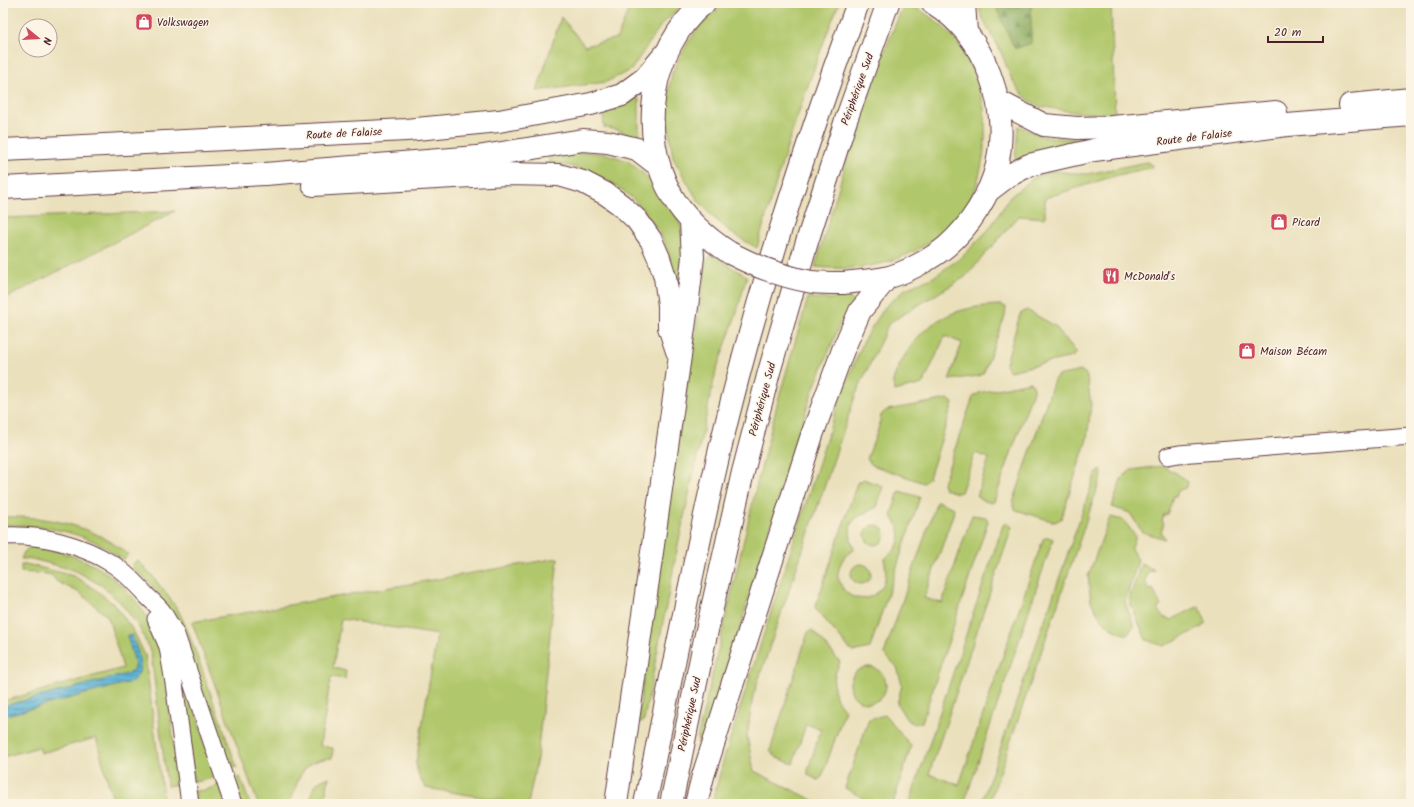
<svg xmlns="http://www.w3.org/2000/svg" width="1414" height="807" viewBox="0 0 1414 807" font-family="Kalam,sans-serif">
<defs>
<pattern id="forest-firs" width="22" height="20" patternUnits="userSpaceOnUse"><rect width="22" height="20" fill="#8cac60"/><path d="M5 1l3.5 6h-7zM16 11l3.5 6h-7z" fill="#748b4f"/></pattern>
<pattern id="water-rules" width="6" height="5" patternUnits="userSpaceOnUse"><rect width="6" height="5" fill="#56b2d4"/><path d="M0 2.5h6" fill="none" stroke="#4990ac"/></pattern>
</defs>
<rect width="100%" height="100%" fill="#fcf5e5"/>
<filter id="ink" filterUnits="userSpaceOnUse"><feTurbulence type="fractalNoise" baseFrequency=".025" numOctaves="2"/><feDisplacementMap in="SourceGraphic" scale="8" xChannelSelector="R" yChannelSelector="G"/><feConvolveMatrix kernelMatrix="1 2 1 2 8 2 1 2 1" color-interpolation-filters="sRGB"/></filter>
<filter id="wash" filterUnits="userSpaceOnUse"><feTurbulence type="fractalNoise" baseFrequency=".012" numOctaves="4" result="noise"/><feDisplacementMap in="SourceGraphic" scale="16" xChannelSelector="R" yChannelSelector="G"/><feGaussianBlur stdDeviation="0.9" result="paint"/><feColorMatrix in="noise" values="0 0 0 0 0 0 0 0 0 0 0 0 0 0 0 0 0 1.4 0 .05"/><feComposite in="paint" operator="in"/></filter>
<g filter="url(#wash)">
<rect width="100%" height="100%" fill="#eae0bc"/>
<!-- green -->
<path fill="#b1c76c" stroke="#7e734c" d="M637,3H684L661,25L631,70L606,82L537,91L561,17L585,46L617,38L629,9Z
M727,3H839C807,83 780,165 757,248L733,234L713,217L697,199L673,158L669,131L667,100L672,73L687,44L704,20Z
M904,3C918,6 941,24 951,35C976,64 987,100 985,138C984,157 979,184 970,200C947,240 899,265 854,268C841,269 828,268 815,267L846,163L878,68Z
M978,3H1111L1115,113C1093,114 1073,113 1051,108C1046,107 1041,107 1037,105C1029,101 1023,95 1018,89C1009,77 1006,63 1000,50C992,34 981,21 978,3Z
M636,98L639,99V136L636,137L618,130L604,127L603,112L623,106Z
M1018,126L1044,137L1073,139L1100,138L1015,162Z
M585,152L607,154L628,161L645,175L663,195L677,217L685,238L680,281C678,279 675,277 674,275C669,265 670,254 664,242C641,195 602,168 549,163V158Z
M1147,162L1154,167L1118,175L1045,198V218L1019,216L965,277L889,323L856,394L753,696L747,736L754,771L821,804H712L724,758L839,400L865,338L885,307L905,289L932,278L962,257L989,229L1010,197L1034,177L1053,171L1087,174Z
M175,211L8,297H3V218Z
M710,256L717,257L731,267L747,276L736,315L716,371L679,540L644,720L637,725L666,512L704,279V266Z
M850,297L853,303L840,324L811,395L706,738L701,742L697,740L756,488L779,397L808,298L828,299Z
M1000,305L1006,307L1005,316L984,372L979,376L949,380L962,343L945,336L923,384L894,391C894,389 893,385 893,382C894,374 900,364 904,357C925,319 958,306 1000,305Z
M1027,310L1055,326L1077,353L1072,357L1010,371L1005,366L1007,360L1020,314Z
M1081,371L1085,373L1087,377L1091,405L1087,439L1061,519L1055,522L1016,510L1013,507V503L1054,380L1057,376Z
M1030,382L1033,385L1034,388L994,502L991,503L979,499L977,496L989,458L975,453L961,492L957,493L945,489L943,483L973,397L979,393Z
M948,399L953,403L929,478L924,483L872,465L867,459L878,430L881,415L887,410Z
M1162,466L1176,473L1188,482L1187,487L1178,491L1176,497L1173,496L1167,515L1164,514L1162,522L1164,523L1161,532L1165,539L1142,532L1130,513L1112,507L1121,479L1131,470Z
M1101,470L1102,475L989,804H981L1095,475Z
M863,479L883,486L877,507C851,520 845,520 854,550C846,554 841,560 839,569C837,575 838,577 840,583C852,612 895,598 884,560C887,556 892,553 895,549C903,537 900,526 891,516L899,491L920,497L870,648L852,652L815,608L857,483Z
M937,501L954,508L953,515L924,598L942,603L972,515L986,517L988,521L922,722L915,724L907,720L897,704L902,685L897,667L884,654Z
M3,517C37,516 71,521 102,537C111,541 119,548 128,554L123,560C115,554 106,547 97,543C66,528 37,526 3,525Z
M1110,517L1123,520L1136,536L1131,549L1138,560L1125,602L1134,626L1127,635L1110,628L1100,617L1091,602L1088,576Z
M1007,523L1012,527L929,774L959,785L1043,539L1048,537L1053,539L964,804H909L1003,525Z
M865 535a10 10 0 1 1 20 0a10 10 0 1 1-20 0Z
M31,546C76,553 107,566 136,601C147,615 155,629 161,646C165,660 165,676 167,691C171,722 175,753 180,784L167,786L151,653L139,627L120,602L101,585L74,570L32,559H21L24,552Z
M558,558L537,759L528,804H501V802L505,803L506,801L426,788C419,779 417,773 416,762L437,635L341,619L333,668L346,671L345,679L331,677L320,746L333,748L332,758C300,760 299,779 290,804H258L192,622Z
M137,560L151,574L177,608L188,631L237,767L229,770L161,598L147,580L131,567Z
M1141,563L1154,570L1148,572L1145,581L1149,590L1153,589L1161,606L1158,608L1163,617L1171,620L1199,606L1206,622L1202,627L1164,646L1146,640L1129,600Z
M851 574a10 10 0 1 1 20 0a10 10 0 1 1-20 0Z
M21,565H30L74,576L96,590L116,606L134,632L145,655L164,804H114L96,738L41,753L39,747L3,757V701L123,668L108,617L80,593L56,581L53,576L48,574L21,572Z
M812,630L825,644L840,662C831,681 831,695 845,710L822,777L818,780L808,775V770L821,729L806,724L793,764L777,758L770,751L808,632Z
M850 685a18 18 0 1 1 36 0a18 18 0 1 1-36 0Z
M183,684L187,685L216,776L205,780L194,782L181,687Z
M885,715L911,746L893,804H873L845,788L869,719Z
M240,777L250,804H240L232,780Z
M329,777L324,804H311C311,788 313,783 329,777Z
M219,785L226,804H197L195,791L206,790Z"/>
<!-- forest -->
<path fill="url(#forest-firs)" stroke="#6b6646" d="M994,3H1031V43L1015,49Z"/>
<!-- water -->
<path fill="url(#water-rules)" stroke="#506880" d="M132,635C137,652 148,670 131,682L3,716V706L127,674L133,670L135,663L127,636Z"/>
</g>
<g filter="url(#ink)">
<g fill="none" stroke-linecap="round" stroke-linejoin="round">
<defs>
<path id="street" d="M1168,456L1179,454L1411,436
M3,536C41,534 81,544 114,565C126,573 137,585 147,596C152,601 158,606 162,611C167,619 171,627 176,635L233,804
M156,619L168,647L174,683L190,804"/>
<path id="secondary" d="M998,101L1044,125L1077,128L1112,127L1276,112
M1350,105L1411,99
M987,192L1008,176L1029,165L1094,150L1287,125L1411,115"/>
<path id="highway" d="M704,3C649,49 638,135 672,196C686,220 707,238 730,253
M964,3L966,32
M3,150L406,130L499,121L591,104L622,95L645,78L666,53
M313,185L507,174L559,175L583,182L606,194L621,205L637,220L651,240L659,258L665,277L669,305V327L677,351
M3,188L265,174L477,157L583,140L608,142L637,149L659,166
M843,283C857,281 872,281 885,278C904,274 933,258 947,246C970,226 990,195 997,165C1010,106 986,36 933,3
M616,804L687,307L693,257L691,222
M645,804C670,686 692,567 720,449C756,297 804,149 858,3
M671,804L705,639L743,472L769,372L806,245L846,120L888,3
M696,804L703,776L812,435L843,350L860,311L887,278"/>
</defs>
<!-- street casing -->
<use href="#street" stroke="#623c41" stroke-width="19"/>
<!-- secondary casing -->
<use href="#secondary" stroke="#623c41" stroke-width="24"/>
<!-- highway casing -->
<use href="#highway" stroke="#623c41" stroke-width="24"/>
<!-- street -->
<use href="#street" stroke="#fff" stroke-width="17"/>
<!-- secondary -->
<use href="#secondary" stroke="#fff" stroke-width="22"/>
<!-- highway -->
<use href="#highway" stroke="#fff" stroke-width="22"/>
<defs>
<path id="highway-bridge" d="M730,253C757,267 782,277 812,282C822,283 833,283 843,283"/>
</defs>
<!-- highway-bridge casing -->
<use href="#highway-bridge" stroke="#623c41" stroke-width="24" stroke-linecap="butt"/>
<!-- highway-bridge -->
<use href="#highway-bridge" stroke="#fff" stroke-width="22"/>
</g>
</g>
<!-- icons -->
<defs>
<symbol id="shop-square" viewBox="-11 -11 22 22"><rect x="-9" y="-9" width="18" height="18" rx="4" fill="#d1495b" stroke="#fcf5e5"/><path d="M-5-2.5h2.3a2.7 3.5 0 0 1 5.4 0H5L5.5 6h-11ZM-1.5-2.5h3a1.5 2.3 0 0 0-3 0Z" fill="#fff"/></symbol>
<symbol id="restaurant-square" viewBox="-11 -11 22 22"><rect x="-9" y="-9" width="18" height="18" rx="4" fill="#d1495b" stroke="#fcf5e5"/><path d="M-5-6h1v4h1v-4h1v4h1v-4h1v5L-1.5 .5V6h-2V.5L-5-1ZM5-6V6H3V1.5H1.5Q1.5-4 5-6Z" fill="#fff"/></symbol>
</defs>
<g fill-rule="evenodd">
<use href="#shop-square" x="134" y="12" width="20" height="20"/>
<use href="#shop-square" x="1269" y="212" width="20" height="20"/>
<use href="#restaurant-square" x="1101" y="266" width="20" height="20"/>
<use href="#shop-square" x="1237" y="341" width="20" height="20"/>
</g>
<g text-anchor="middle" stroke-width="3" stroke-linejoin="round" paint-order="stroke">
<!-- poi labels -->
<g font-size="11" fill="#4a1f2b" stroke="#fcf5e5" text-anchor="start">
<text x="157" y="26">Volkswagen</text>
<text x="1292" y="226">Picard</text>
<text x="1124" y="280">McDonald's</text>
<text x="1260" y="355">Maison Bécam</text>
</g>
<!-- street labels -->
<g font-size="11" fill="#4a1f2b" stroke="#fcf5e5">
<text transform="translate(857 89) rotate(-70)" y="4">Périphérique Sud</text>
<text transform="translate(344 133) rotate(-3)" y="4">Route de Falaise</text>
<text transform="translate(1194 137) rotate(-7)" y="4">Route de Falaise</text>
<text transform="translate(762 399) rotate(-75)" y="4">Périphérique Sud</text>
<text transform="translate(689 714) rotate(-78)" y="4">Périphérique Sud</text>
</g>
</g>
<!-- margin -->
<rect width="1414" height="807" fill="none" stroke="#fcf5e5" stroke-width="16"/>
<!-- north arrow -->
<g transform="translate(38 38) rotate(108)"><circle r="19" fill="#fcf5e5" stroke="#b59f9b"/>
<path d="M0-3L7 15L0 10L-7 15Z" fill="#d1495b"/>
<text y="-6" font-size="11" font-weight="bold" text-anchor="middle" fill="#4a1f2b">N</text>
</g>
<!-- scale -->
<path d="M1268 36v6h55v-6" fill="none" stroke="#4a1f2b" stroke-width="2"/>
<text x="1274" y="36" font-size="12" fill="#4a1f2b" stroke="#fcf5e5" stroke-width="3" paint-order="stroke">20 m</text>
</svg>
